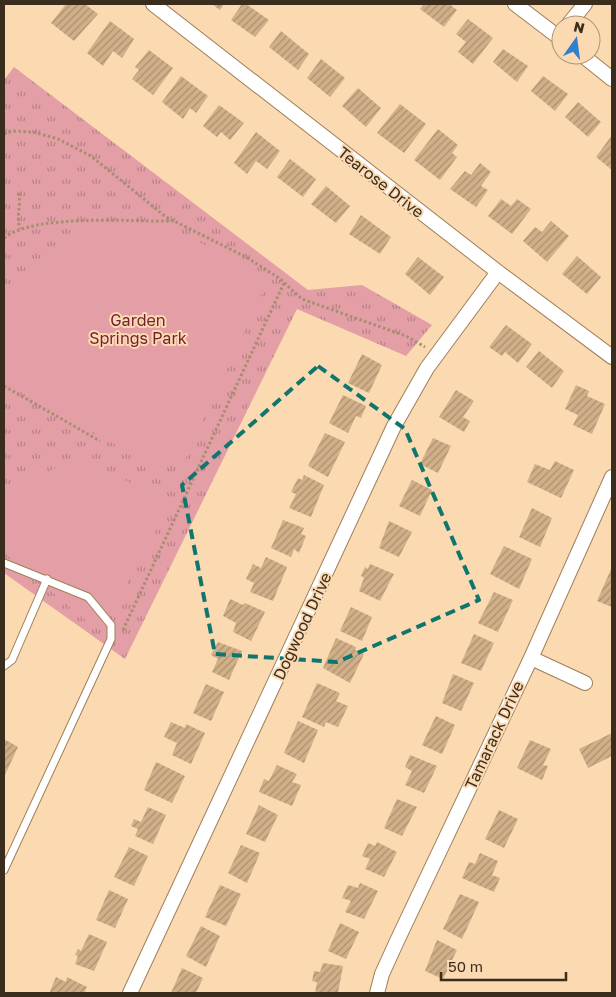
<svg xmlns="http://www.w3.org/2000/svg" width="616" height="997" viewBox="0 0 616 997" font-family="'Golos Text',sans-serif">
<defs>
<pattern id="grass-tufts" width="24" height="20" patternUnits="userSpaceOnUse" patternTransform="scale(1.25)"><rect width="24" height="20" fill="#e39ea6"/><path d="M3 7l-1-3M5 7V3M7 7l1-3M15 17l-1-3M17 17v-4M19 17l1-3" fill="none" stroke="#b98187"/></pattern>
<pattern id="building-hatch" width="6" height="6" patternUnits="userSpaceOnUse" patternTransform="scale(1.25)"><rect width="6" height="6" fill="#d1b089"/><path d="M-1 1l2-2M0 6l6-6M5 7l2-2" fill="none" stroke="#ab906f"/></pattern>
</defs>
<rect width="100%" height="100%" fill="#fbd9b1"/>
<!-- grass -->
<path fill="url(#grass-tufts)" d="M14,67L308,290L362,285L432,325L406,356L297,309L125,659L4,573V80Z"/>
<!-- garden -->
<path fill="#e39ea6" d="M141,225L177,231L269,278L184,462L158,468L4,383V299L12,282L72,234L100,227Z
M66,463L90,464L171,502L108,620L88,622L4,552V497L25,483Z"/>
<!-- building -->
<path fill="url(#building-hatch)" d="M66,4H85L98,14L74,41L51,23Z
M212,4H224L220,10Z
M242,4H246L269,20L255,37L231,20Z
M424,4H449L457,10L444,27L420,9Z
M468,19L493,38L473,64L458,52L466,42L456,34Z
M110,21L134,39L122,58L113,51L103,66L87,53Z
M281,31L309,54L298,70L269,47Z
M503,49L528,66L517,82L493,62Z
M149,50L173,68L153,95L132,79L139,70L135,67Z
M321,59L345,78L330,97L307,78Z
M181,76L208,96L196,113L190,108L183,119L162,102Z
M543,76L568,94L555,111L531,91Z
M358,88L381,108L366,127L342,106Z
M578,102L601,122L588,137L565,117Z
M400,104L426,124L404,153L377,133Z
M219,105L244,123L230,140L221,132L217,137L203,126Z
M438,129L458,145L452,153L457,157L440,180L414,160Z
M256,132L280,151L267,169L256,161L247,174L234,163Z
M612,135V170L596,157Z
M290,159L316,179L303,197L277,177Z
M480,163L491,172L481,186L488,190L476,207L450,189L465,171L471,175Z
M326,186L350,206L336,223L311,204Z
M501,199L511,206L517,199L531,209L512,234L488,216Z
M361,215L391,237L380,254L349,234Z
M551,221L569,236L547,262L523,241L535,227L542,232Z
M577,256L601,277L587,294L562,274Z
M418,257L444,277L430,295L405,274Z
M506,325L532,344L518,363L505,352L502,356L489,347Z
M539,351L564,371L552,388L526,367Z
M362,354L382,365L369,393L348,383Z
M576,385L589,391L587,396L605,404L592,434L573,425L578,415L565,409Z
M456,390L474,401L463,417L470,421L464,432L439,417Z
M343,395L366,406L361,418L356,416L348,433L329,423Z
M325,433L345,442L328,477L308,466Z
M433,438L451,446L438,473L420,464Z
M555,461L574,470L561,498L527,482L535,464L550,470Z
M304,475L324,485L311,517L289,508L296,494L291,492L298,478L302,480Z
M412,480L432,490L420,516L399,506Z
M532,508L552,518L540,547L519,537Z
M283,520L304,528L301,534L306,536L299,553L294,549L291,557L271,548Z
M389,521L412,532L399,557L379,548Z
M504,546L532,559L519,589L490,574Z
M266,557L287,567L273,601L250,592L254,583L246,579L253,564L261,568Z
M370,564L394,574L380,601L359,591L364,578L361,576L365,567L368,569Z
M612,567V607L597,601Z
M494,592L513,600L498,632L478,623Z
M230,599L243,605L245,603L265,612L251,641L233,632L236,623L223,616Z
M351,607L372,617L362,641L340,631Z
M474,634L494,643L481,671L461,663Z
M336,638L356,647L355,650L364,654L350,683L323,668Z
M218,642L242,651L229,680L212,672L218,659L211,655Z
M453,674L474,683L461,711L442,703Z
M317,683L340,693L336,701L348,706L338,727L326,722L324,727L302,717Z
M206,684L224,692L211,721L193,713Z
M436,716L455,725L442,754L422,745Z
M298,721L318,730L304,763L284,753Z
M171,722L185,728L186,724L205,733L191,764L172,755L177,743L164,737Z
M612,733V756L588,768L579,749Z
M4,739L18,747L4,777Z
M530,740L551,749L543,765L548,766L542,780L517,768Z
M410,755L437,766L424,793L405,785L412,771L405,767Z
M156,762L185,776L172,803L144,790Z
M277,765L297,774L292,782L301,785L292,806L259,792L264,779L269,781Z
M397,799L417,807L402,836L384,828Z
M259,805L278,815L265,842L246,834Z
M148,807L166,815L153,844L135,836L138,829L131,826L134,819L141,822Z
M499,810L518,819L504,848L485,839Z
M377,842L397,852L384,877L365,869L370,859L362,856L368,843L375,846Z
M241,845L260,853L247,883L228,873Z
M129,847L148,856L134,886L114,877Z
M480,853L498,861L492,875L500,878L494,892L462,878L469,862L475,864Z
M360,883L378,891L364,919L345,912L351,901L342,898L348,885L358,888Z
M220,885L241,894L226,926L205,917Z
M109,890L128,899L115,928L96,920Z
M460,894L479,902L462,939L443,929Z
M340,923L359,932L346,959L328,951Z
M201,926L220,936L206,967L186,956Z
M89,934L107,942L94,971L75,964L78,956L75,955L78,949L81,951Z
M437,940L457,950L443,979L425,971Z
M323,963L343,966L338,993H315L317,982L312,981L314,971L320,972Z
M182,968L203,978L196,993H171Z
M56,977L66,982L67,977L87,987L84,993H51L50,991Z"/>
<g fill="none" stroke-linecap="round" stroke-linejoin="round">
<defs>
<path id="lane" d="M4,563L88,597L111,625V639L4,870
M4,666L12,660L47,579"/>
<path id="street" d="M153,4L498,272L612,357
M515,4L561,39
M568,25L585,4
M582,55L612,79
M531,658L585,683
M130,993L394,426L427,368L498,272
M377,993L382,974L397,941L531,658L612,477"/>
</defs>
<!-- lane casing -->
<use href="#lane" stroke="#9e7f5a" stroke-width="9"/>
<!-- street casing -->
<use href="#street" stroke="#9e7f5a" stroke-width="16"/>
<!-- path -->
<path stroke="#a78e71" stroke-width="3" stroke-dasharray="2.5 2.5" stroke-linecap="butt" d="M4,134L11,131L33,132L58,139L91,156L166,217L246,257L279,278L302,299L406,336L425,347
M19,193C21,207 16,217 20,229
M4,238C35,213 134,222 175,221
M4,386L100,441
M123,630L284,283"/>
<!-- lane -->
<use href="#lane" stroke="#fff" stroke-width="7"/>
<!-- street -->
<use href="#street" stroke="#fff" stroke-width="14"/>
</g>
<!-- marked area -->
<path fill="none" stroke="#0f766e" stroke-width="4" stroke-dasharray="10 6" stroke-linejoin="round" d="M318,366L405,429L479,600L337,662L215,654L182,485Z"/>
<g text-anchor="middle" stroke-width="4" stroke-linejoin="round" paint-order="stroke">
<!-- street labels -->
<g font-size="16" fill="#3b2d1e" stroke="#fbd9b1">
<text transform="translate(381 182) rotate(38)" y="6">Tearose Drive</text>
<text transform="translate(302 626) rotate(-65)" y="6">Dogwood Drive</text>
<text transform="translate(494 735) rotate(-65)" y="6">Tamarack Drive</text>
</g>
<!-- park labels -->
<g font-size="16" fill="#731f32" stroke="#fbd9b1">
<text x="138" y="326">Garden<tspan x="138" dy="18">Springs Park</tspan></text>
</g>
</g>
<!-- border -->
<rect width="616" height="997" fill="none" stroke="#3b2d1e" stroke-width="10"/>
<!-- north arrow -->
<g transform="translate(576 40) rotate(14)"><circle r="24" fill="#fbd9b1" stroke="#ae9476"/>
<path d="M0-4L9 19L0 12L-9 19Z" fill="#3080d0"/>
<text y="-8" font-size="14" font-weight="bold" text-anchor="middle" fill="#3b2d1e">N</text>
</g>
<!-- scale -->
<path d="M441 972v8h125v-8" fill="none" stroke="#3b2d1e" stroke-width="2.5"/>
<text x="448" y="972" font-size="15" fill="#3b2d1e" stroke="#fbd9b1" stroke-width="4" paint-order="stroke">50 m</text>
</svg>
